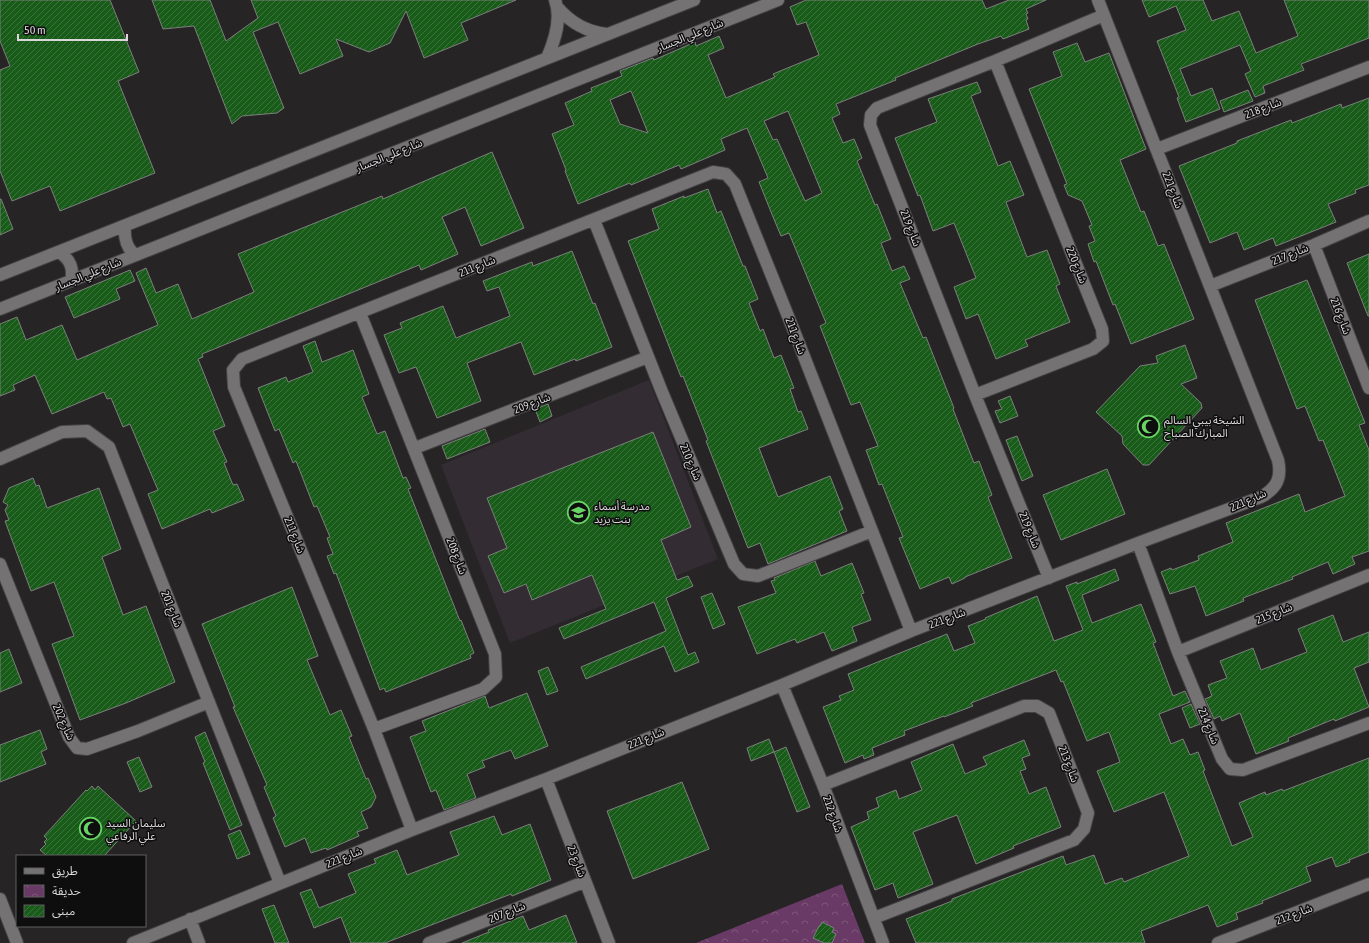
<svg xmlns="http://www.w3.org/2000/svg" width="1369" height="943" viewBox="0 0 1369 943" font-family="'Asap Condensed','Noto Sans Arabic',sans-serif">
<defs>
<pattern id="park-crowns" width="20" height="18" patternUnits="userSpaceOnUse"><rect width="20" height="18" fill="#693a66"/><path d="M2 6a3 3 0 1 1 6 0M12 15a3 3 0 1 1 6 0" fill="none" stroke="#7e567b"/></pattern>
<pattern id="building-hatch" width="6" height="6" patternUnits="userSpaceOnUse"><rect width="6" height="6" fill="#195c1a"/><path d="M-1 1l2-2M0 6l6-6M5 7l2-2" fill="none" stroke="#3a733b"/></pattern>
</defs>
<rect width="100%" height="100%" fill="#272426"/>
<!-- built -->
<path fill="#332c33" d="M649,380L718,559L510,643L441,465Z"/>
<!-- park -->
<path fill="url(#park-crowns)" d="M842,884L865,943H696Z"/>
<!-- building -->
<path fill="url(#building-hatch)" stroke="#7c7f7c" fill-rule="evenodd" d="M0,0H110L139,72L118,81L155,173L60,211L50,186L12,201L0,171V70L10,66L0,41Z
M152,0H210L226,41L258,18L251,0H516L461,23L468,40L424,58L406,11L390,43L369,52L336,39L343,56L300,74L278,22L253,32L284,108L277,113L242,116L232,124L194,26L163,29Z
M806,0H982L986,9L1009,0H1046L1026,9L1028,13L1026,14L1028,19L1026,20L1029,29L1003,39L1001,36L978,44L895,78L896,80L836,104L840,114L832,118L843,143L854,139L862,158L857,161L875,205L877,204L891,239L881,243L892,271L904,266L910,279L900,283L923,338L926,337L954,408L953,409L974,463L979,461L992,495L988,497L1012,558L965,577V578L952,584L949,577L920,589L899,538L903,537L882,484L879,485L866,450L878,446L860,402L851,405L820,326L826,323L789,233L781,236L771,212L759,182L768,178L747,128L721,139L725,150L681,169L679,165L631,185L630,183L578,204L565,171L566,170L552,134L574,125L565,103L592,91L591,88L622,76L620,71L653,58L654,60L695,42L696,46L719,36L724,48L708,55L726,98L775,77L773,74L819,55L806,22L797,25L790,7ZM631,91L648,133L620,124L610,100ZM788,111L822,193L805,201L777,139L773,140L764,121Z
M1142,0H1203L1212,21L1239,11L1256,53L1298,36L1284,0H1369V38L1301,64L1304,70L1263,86L1265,93L1255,97L1245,74L1251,71L1240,45L1180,69L1191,96L1212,88L1220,109L1186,122L1177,98L1179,97L1157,41L1186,30L1176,6L1149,17Z
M1077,43L1085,62L1109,53L1146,149L1120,160L1141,212L1144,211L1158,246L1164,244L1194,319L1131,344L1115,304L1113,305L1096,261L1094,262L1088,244L1095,241L1089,226L1092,225L1082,201L1068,195L1064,185L1067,184L1029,89L1062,76L1053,52Z
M977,82L981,92L971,96L998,166L1010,161L1024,195L1006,202L1027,257L1047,250L1060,284L1056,286L1070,322L1025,340L1028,346L996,359L978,314L966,319L954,287L976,278L954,223L933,231L920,195L918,196L895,138L937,122L928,99Z
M1248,90L1253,101L1224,112L1220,101Z
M1369,98V185L1355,190L1356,193L1328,204L1336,222L1276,246L1273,238L1244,250L1237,232L1210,243L1179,166L1237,143V141L1291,120L1292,123L1341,104L1342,108Z
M492,152L524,228L481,246L465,207L442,217L458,254L421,270L419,265L202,354L203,357L198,359L225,426L213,431L227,462L224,463L233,485L237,484L244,500L212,513L210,509L162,529L148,494L158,490L143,455L130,424L123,427L111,398L107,399L104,392L52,414L35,375L13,385L15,390L0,396V324L17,317L26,340L62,325L77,360L158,325L136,273L146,268L156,293L178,284L192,319L254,292L238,254L382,196L383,199Z
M708,189L717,213L721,211L743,266H745L758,299L749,303L760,331L763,329L774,358L781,355L794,388L790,389L798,412L801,411L808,429L759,448L778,497L830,476L843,509L839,511L847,531L768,564L760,543L748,548L706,441L708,440L683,376L681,377L628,241L659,229L652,209L684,196V198Z
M0,199H1L13,229L0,235Z
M572,251L593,304L595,303L612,347L576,361L575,359L534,375L521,342L467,363L481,401L437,418L416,367L399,373L384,335L402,328L400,323L443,306L456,338L510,316L499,287L487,291L483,281L532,262L533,266Z
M1369,254V316H1368L1347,263Z
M130,270L135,281L116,289L120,299L74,318L65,297Z
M1307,280L1365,423L1359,425L1369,450V551L1352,557L1355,564L1333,574L1328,562L1292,577L1293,579L1243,598L1244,601L1206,616L1195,586L1170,594L1161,572L1171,568L1172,570L1199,560L1198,556L1233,542L1226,523L1299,494L1305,512L1345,496L1323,440L1319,441L1305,406L1297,409L1255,300Z
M315,341L322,362L353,350L369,394L362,397L377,434L385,431L403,478L406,477L411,488L408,489L460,621L461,620L474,653L470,655L471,658L386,692L384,688L380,690L336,573L334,574L327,556L333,554L327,538L330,537L317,506L314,507L296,461L293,463L279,429L275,431L258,388L286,377L288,382L313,372L303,346Z
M1185,345L1197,378L1181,384L1201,403L1202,408L1149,465H1143L1123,444L1122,436L1096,412L1140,366L1158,363L1156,356Z
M1010,396L1018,416L1000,423L995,411L1002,409L998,401Z
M548,404L552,416L540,422L535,409Z
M485,429L490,442L447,459L442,446Z
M653,432L691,527L661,540L677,580L688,576L693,586L666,598L688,655L695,652L699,662L675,672L664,646L586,679L581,667L666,631L654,602L564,639L559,628L606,609L592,575L532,600L526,584L504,593L488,556L507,548L487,498Z
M1017,436L1033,476L1022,481L1006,440Z
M1107,469L1125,514L1061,540L1043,495Z
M33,478L36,486L39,485L47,508L99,488L121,549L102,557L123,615L146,606L175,682L126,703L80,720L52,644L74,636L54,582L31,591L5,521L9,520L5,510L8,505L3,502L9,488Z
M815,561L821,576L852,563L864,593L861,594L871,620L852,627L857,641L832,651L824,632L797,643L795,639L757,654L738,607L776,593L771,581L775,580L774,578Z
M1115,569L1119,580L1082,595L1092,623L1141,604L1156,642L1153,643L1173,696L1185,691L1190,702L1159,714L1171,744L1183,739L1190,755L1198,752L1205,770L1203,771L1232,846L1253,837L1239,803L1265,792L1266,795L1282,789L1283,791L1369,758V852L1349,860L1350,862L1336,867L1332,857L1306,867L1311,881L1262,901L1263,903L1236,913L1238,919L1217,927L1208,905L1141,931L1145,943H916L906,919L952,901V899L1063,856L1066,865L1094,855L1105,884L1122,878L1124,882L1189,856L1164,792L1114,812L1097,771L1120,762L1109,732L1087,741L1063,681L1061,682L1056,670L971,703L973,706L944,717V716L904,731L905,735L872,748L874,755L864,759L863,755L845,763L823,707L841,700L839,696L854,690L848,674L947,634L954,651L975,643L968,626L986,619L985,618L1037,596L1054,641L1083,630L1066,586L1077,582V584Z
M292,587L318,656L307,660L330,715L341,710L352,736L349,737L366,779L368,778L376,797L371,807L361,812L368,828L357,832L359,836L327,850L326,848L311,853L305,838L285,847L273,818L276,816L264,787L267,785L233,707H235L202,624Z
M712,593L725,624L713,629L701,597Z
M1333,615L1343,642L1369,632V662L1354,668L1369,707L1335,721L1334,719L1288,738L1289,741L1256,754L1240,713L1222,721L1220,716L1214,719L1205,699L1212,696L1208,685L1227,678L1220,661L1253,648L1261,670L1307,652L1298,629Z
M9,649L22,683L0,692V653Z
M548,667L558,691L547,695L538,671Z
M527,693L548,746L515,759L511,750L482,761L485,767L467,774L476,798L444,810L436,790L431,792L410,737L426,731L422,721L485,696L489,708Z
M1191,704L1200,724L1190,728L1182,708Z
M40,730L47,749L41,752L46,764L0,782V745Z
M205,732L242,825L230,830L203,763L205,762L195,737Z
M769,739L774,752L751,761L747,748Z
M1024,740L1030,755L1022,758L1026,769L1020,771L1029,794L1046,787L1061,827L1013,846L1014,848L976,864L957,815L913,832L933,884L898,898L893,883L875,890L851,827L869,819L867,812L879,807L876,798L896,790L899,799L922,790L911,762L953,744L965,774L987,765L983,757Z
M786,747L810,807L797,812L774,752Z
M139,757L152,787L140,792L127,762Z
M682,782L709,849L633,879L607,811Z
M92,786L95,790L98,786L136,821L104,856H47L40,850L46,844L44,842L47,839L44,836L86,790L87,791Z
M494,816L502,835L530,824L551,880L512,896L511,894L385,943H351L341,917L314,928L300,893L311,889L319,908L356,893L348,874L376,863L374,859L397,850L407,875L459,855L450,832Z
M240,830L250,854L237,859L228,835Z
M274,905L289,943H275L262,909Z
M566,915L577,943H462L489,932L488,930L523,916L529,930Z
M822,922L834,928L832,932L836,934L832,943H824L813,938L819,926H820Z"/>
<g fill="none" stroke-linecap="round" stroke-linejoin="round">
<defs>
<path id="minor" d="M558,8C571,23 587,32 607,34
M547,58C555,40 562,19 555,0
M1157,149L1369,67
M594,220L662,392L734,564L743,574L758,576L872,531
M125,226C124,238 126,247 135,255
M1314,245L1369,388
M59,252C70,259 74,268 71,281
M0,275L694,0
M1210,286L1314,245L1369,221
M0,309L778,0
M360,313L495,654L496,677L483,689L374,729
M975,395L1093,349L1103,341L1102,329L995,61
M415,448L648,357
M0,459L62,432L87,431L109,447L151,555L280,883
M1138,543L1178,652L1222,759L1230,769L1243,770L1369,723
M0,564L69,737L77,748L87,749L138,731L209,702
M1049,578L975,395L870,125L871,115L877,108L995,61L1104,15
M1178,652L1369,575
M782,685L823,785L883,943
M546,779L609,943
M823,785L1024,706H1037L1049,713L1088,813L1084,829L1074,840L874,918
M412,830L374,729L234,387L233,370L242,359L713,172L726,174L735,184L798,341L911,631
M0,899L17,943
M190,919L199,943
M133,943L412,830L546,779L782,685L911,631L1138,543L1261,497C1277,488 1282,478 1278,460L1098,0
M429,943L584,882
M1218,943L1369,884"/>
</defs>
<!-- minor casing -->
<use href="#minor" stroke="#444244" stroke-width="14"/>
<!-- minor -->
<use href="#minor" stroke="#757274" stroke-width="12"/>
</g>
<!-- icons -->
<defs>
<symbol id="mosque-ring" viewBox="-11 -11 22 22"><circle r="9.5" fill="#0f0e0f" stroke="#68d465" stroke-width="1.5"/><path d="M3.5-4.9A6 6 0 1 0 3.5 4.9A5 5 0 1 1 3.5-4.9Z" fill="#68d465"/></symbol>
<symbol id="school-ring" viewBox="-11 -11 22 22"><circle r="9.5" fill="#0f0e0f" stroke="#68d465" stroke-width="1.5"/><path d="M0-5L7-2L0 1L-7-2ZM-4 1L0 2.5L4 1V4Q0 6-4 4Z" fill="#68d465"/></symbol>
</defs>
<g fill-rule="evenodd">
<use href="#mosque-ring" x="1136" y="414" width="25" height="25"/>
<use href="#school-ring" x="566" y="500" width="25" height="25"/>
<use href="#mosque-ring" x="78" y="816" width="25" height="25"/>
</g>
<g text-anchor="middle" stroke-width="3" stroke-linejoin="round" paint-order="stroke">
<!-- street labels -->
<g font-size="11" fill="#d9d7d9" stroke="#0f0e0f">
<text transform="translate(690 35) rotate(-22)" y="4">شارع علي الجسار</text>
<text transform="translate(1263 108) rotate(-21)" y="4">شارع 218</text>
<text transform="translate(389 155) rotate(-22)" y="4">شارع علي الجسار</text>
<text transform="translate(1173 190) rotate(69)" y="4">شارع 221</text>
<text transform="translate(911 228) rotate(69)" y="4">شارع 219</text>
<text transform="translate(1290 254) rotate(-22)" y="4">شارع 217</text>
<text transform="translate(1077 265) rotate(68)" y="4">شارع 220</text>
<text transform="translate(477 266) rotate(-22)" y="4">شارع 211</text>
<text transform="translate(88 274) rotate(-22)" y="4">شارع علي الجسار</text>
<text transform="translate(1341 316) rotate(69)" y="4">شارع 216</text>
<text transform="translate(796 336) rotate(69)" y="4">شارع 211</text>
<text transform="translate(532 403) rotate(-21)" y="4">شارع 209</text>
<text transform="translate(691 462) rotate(67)" y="4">شارع 210</text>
<text transform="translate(1248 500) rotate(-24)" y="4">شارع 221</text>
<text transform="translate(1030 530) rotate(68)" y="4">شارع 219</text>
<text transform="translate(295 535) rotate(68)" y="4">شارع 211</text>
<text transform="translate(457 556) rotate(69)" y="4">شارع 208</text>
<text transform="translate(172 609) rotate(68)" y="4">شارع 201</text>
<text transform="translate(1274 613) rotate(-22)" y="4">شارع 215</text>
<text transform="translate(947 618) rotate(-21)" y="4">شارع 221</text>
<text transform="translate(64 722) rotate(66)" y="4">شارع 202</text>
<text transform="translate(1209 726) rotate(68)" y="4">شارع 214</text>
<text transform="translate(646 738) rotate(-22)" y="4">شارع 221</text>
<text transform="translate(1069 764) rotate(69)" y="4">شارع 213</text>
<text transform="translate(833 814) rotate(70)" y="4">شارع 212</text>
<text transform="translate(344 857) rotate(-22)" y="4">شارع 221</text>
<text transform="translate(577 861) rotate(69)" y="4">شارع 23</text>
<text transform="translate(507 912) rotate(-22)" y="4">شارع 207</text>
<text transform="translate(1294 914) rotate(-21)" y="4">شارع 212</text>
</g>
<!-- poi labels -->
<g font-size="11" fill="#d9d7d9" stroke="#0f0e0f" text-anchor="start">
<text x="1164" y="424">الشيخة بيبي السالم<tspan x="1164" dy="13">المبارك الصباح</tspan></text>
<text x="594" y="510">مدرسة أسماء<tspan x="594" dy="13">بنت يزيد</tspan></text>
<text x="106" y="827">سليمان السيد<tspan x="106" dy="13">علي الرفاعي</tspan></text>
</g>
</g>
<!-- legend -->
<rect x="16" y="855" width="130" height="72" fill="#0f0e0f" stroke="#605e60"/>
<rect x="24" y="868" width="20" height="6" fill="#757274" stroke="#605e60"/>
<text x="52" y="875" font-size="12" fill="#d9d7d9">طريق</text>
<rect x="24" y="885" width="20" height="12" fill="url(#park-crowns)" stroke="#605e60"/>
<text x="52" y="895" font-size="12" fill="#d9d7d9">حديقة</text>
<rect x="24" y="905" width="20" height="12" fill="url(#building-hatch)" stroke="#605e60"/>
<text x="52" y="915" font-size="12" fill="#d9d7d9">مبنى</text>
<!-- scale -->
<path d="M18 34v6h109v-6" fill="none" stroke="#d9d7d9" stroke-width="2"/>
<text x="24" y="34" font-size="12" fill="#d9d7d9" stroke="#0f0e0f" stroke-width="3" paint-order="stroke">50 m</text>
</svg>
